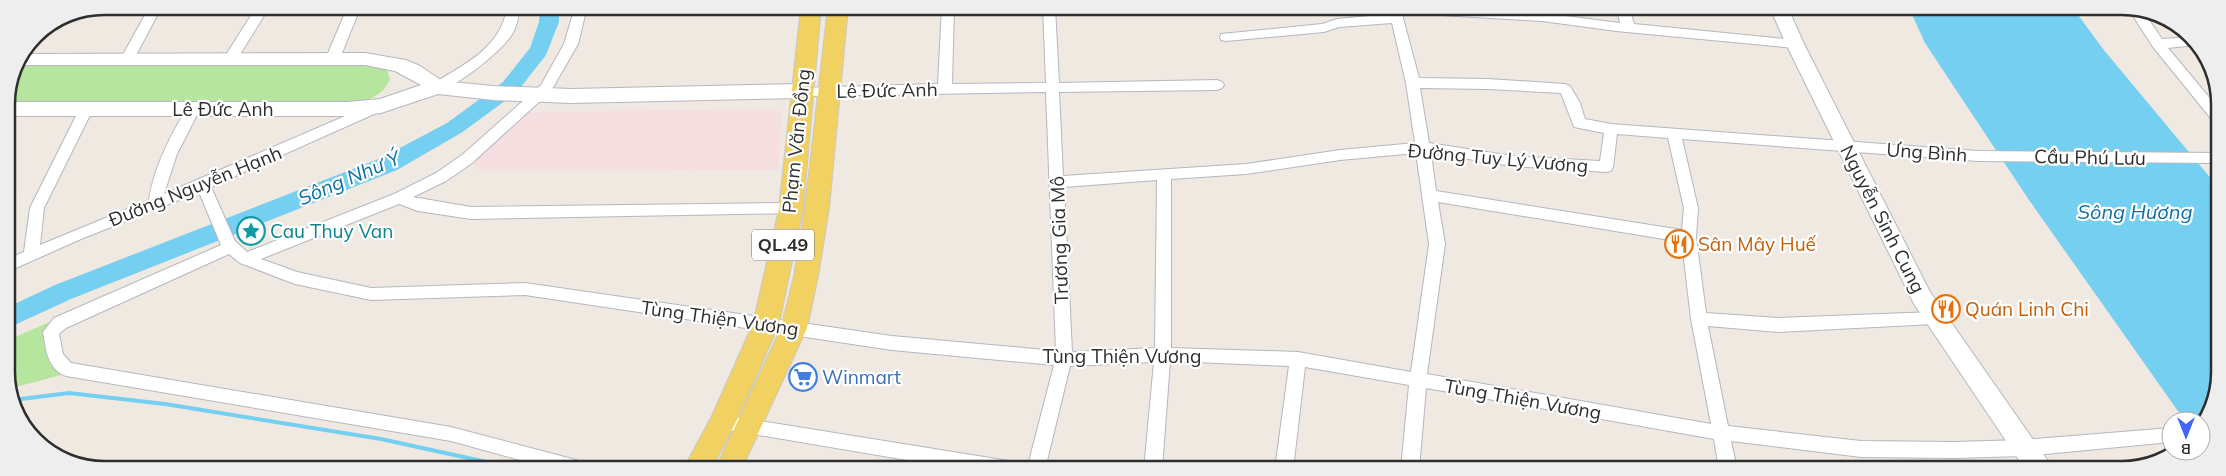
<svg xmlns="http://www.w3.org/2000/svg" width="2226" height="476" viewBox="0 0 2226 476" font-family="Mulish,sans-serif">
<rect width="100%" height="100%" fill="#efe9e1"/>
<!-- medical -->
<path fill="#f5dfe0" d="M773,109L782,113L778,170L479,171L471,161L527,112Z"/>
<!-- green -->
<path fill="#b6e59e" d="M15,65H367L387,70L390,79C381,101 361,101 340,105H6Z
M59,318C41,337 43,342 52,366L65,374L8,389V340Z"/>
<!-- water -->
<path fill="#75cff0" d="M1909,8H2073L2103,49L2218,187V391L2200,421H2185L2029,200L1925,43Z"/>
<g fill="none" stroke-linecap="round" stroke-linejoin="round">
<!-- stream -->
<path stroke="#75cff0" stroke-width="4" d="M13,400L69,393L165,404L381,439L514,468"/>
<!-- river -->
<path fill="#75cff0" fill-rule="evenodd" d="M540,7H559V22L546,55L517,92L461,133L397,170L71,299L8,328V307L55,285L381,158L447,123L503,82L530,48L539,22Z"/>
<defs>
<path id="street" d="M150,6H162L132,63H122L120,60Z
M257,6H270L236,61H226L224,58Z
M348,6H361L340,58L333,63L328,61L326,58Z
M507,7H519C519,17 517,27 511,36C501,51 449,95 432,90L430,87L432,84C464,65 502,47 507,7Z
M575,7H587L578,44L551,91L472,163L446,181L413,197L471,207L791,203L796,205L798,209L796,213L471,219L418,211L399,204L261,259L297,272L371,288L525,283L892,336L1056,351L1046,92L802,96L797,94L795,91L797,88L938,84L942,7H954L952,84L1046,83L1043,7H1055L1059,83L1217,80L1222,82L1224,85L1222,88L1217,90L1059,92L1063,176L1246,164L1340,150L1415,143L1406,83L1392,23L1339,27L1324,32L1226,41L1221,40L1220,37L1221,34L1322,24L1337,19L1392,14L1394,7H1448L1542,13L1620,23L1617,8H1629L1634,24L1795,40L1802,44L1795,48L1616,31L1542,21L1405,13L1403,18L1419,78L1488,79L1565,84L1570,86L1580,103L1585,119L1611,124L1978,151L2218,153V163L1978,161L1682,139L1698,208L1696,237L1706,313L1778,318L1934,312L1940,313L1942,318L1940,323L1934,324L1778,332L1708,326L1728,426L1861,441L1954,442L2023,440L2171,428V442L2023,456L1954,458L1861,457L1731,441L1737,469H1719L1714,439L1426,388L1419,469H1401L1409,385L1305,367L1293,469H1275L1289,366L1170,361L1162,469H1144L1154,362L1070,366L1045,469H1027L1054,365L892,350L525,295L371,300L295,284L240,263L229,254L66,328L59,334L63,354L71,363L451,427L576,460L582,463L585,468H549L451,441L66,376C47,369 46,349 43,332L54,318L221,245L199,192L81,239L7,272V259L24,252L30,208L81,106H91L93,109L44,208L40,245L149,200C154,166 171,135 188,106H198L200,109L177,154L164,194L373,104H383L385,107L383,110L211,187L235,241L247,252L394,194L436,173L462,155L541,85L564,44ZM1420,88L1488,89L1561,93L1574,127L1604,133L1600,161L1512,156L1429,143ZM1617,134L1668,138L1684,208L1682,230L1436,191L1431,153L1512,166L1606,172L1611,171L1613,167ZM1416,153L1429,244L1411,372L1298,352L1171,348V179L1246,174L1340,160ZM1157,180L1155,348L1072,352L1064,187ZM1438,202L1682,242L1691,319L1711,424L1427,374L1445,244Z
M2128,8H2141L2162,39L2192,37L2196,45L2168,48L2218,108V123L2213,121L2153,47Z
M723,415L1009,461L1015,464L1017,469H960L723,429L717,427L715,422L717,417Z"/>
<path id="secondary" d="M1770,8H1788L1804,44L1930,292L2048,461L2051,469H2025L1914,304L1786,44Z
M365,53L406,60L420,66L442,81L493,86L572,89L802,84L809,86L812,91L809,96L802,98L572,103L493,100L438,94L381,113L347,116H7V102H347L380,99L421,85L395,71L365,65H15L22,54Z"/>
<path id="primary" d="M801,7H821L803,209L779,324L736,422L712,468H684L712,416L753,324L779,209Z
M828,7H848L829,208L818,276L807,328L742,468H716L781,328L794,276L805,208Z"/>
</defs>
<!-- street casing -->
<use href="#street" stroke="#b4b7c1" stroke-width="2"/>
<!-- secondary casing -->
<use href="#secondary" stroke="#b4b7c1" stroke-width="2"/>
<!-- primary casing -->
<use href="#primary" stroke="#c9c9c9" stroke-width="2"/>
<!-- street -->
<use href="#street" fill="#fff" fill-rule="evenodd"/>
<!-- secondary -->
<use href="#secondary" fill="#fff" fill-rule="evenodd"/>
<!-- primary -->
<use href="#primary" fill="#f2d163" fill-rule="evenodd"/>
</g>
<!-- icons -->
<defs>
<symbol id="sight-ring" viewBox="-11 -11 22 22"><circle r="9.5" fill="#fff" stroke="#0f9aa8" stroke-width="1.5"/><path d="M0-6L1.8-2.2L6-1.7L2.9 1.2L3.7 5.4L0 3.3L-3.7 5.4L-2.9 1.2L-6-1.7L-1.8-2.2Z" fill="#0f9aa8"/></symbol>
<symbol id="restaurant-ring" viewBox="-11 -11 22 22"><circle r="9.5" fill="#fff" stroke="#e8710a" stroke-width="1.5"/><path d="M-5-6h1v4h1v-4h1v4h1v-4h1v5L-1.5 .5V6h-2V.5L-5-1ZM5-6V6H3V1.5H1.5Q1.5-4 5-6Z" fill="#e8710a"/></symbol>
<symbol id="supermarket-ring" viewBox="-11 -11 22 22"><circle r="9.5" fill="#fff" stroke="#3f7fe0" stroke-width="1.5"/><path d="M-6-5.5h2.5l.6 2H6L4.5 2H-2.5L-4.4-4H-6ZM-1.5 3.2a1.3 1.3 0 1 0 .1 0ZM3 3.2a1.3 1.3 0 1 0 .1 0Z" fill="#3f7fe0"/></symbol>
</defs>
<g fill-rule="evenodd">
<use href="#sight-ring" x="235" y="215" width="32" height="32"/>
<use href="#restaurant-ring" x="1663" y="228" width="32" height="32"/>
<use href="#restaurant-ring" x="1930" y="293" width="32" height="32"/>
<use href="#supermarket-ring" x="787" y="361" width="32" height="32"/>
</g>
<g text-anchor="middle" stroke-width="4.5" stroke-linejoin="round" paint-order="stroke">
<!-- shield labels -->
<rect fill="#fff" stroke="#6d6d6d" stroke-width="1" x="752" y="229.5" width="62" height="31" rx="4"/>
<g font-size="18" font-weight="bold" fill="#2e2e2e">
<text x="783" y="251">QL.49</text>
</g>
<!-- street labels -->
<g font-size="19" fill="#2e2e2e" stroke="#fff">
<text transform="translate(887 90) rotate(-1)" y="7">Lê Đức Anh</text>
<text x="223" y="116">Lê Đức Anh</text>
<text transform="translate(796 141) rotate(-84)" y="7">Phạm Văn Đồng</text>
<text transform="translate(1927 152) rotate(4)" y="7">Ưng Bình</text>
<text transform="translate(2090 157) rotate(1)" y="7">Cầu Phú Lưu</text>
<text transform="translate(1498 158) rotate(5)" y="7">Đường Tuy Lý Vương</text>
<text transform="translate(195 186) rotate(-22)" y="7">Đường Nguyễn Hạnh</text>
<text transform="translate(1883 219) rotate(63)" y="7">Nguyễn Sinh Cung</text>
<text transform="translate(1059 240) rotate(-92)" y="7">Trương Gia Mô</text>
<text transform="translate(720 318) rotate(8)" y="7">Tùng Thiện Vương</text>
<text x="1122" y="363">Tùng Thiện Vương</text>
<text transform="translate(1523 399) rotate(10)" y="7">Tùng Thiện Vương</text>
</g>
<!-- culture labels -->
<g font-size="19" fill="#0d838f" stroke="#fff" text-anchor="start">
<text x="270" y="238">Cau Thuy Van</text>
</g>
<!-- food labels -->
<g font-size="19" fill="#c56008" stroke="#fff" text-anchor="start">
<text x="1698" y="251">Sân Mây Huế</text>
<text x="1965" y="316">Quán Linh Chi</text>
</g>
<!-- shop labels -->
<g font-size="19" fill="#366cbe" stroke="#fff" text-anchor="start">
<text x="822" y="384">Winmart</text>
</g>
<!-- water labels -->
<g font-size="20" font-style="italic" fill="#0d6fa3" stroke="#fff">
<text transform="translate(349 178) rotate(-23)" y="7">Sông Như Ý</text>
<text x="2135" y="219">Sông Hương</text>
</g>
</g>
<!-- crop -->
<path d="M0 0H2226V476H0ZM104 15H2122A89 89 0 0 1 2211 104V372A89 89 0 0 1 2122 461H104A89 89 0 0 1 15 372V104A89 89 0 0 1 104 15Z" fill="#eee" fill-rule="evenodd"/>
<path fill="none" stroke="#2e2e2e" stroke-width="2.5" d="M104 15H2122A89 89 0 0 1 2211 104V372A89 89 0 0 1 2122 461H104A89 89 0 0 1 15 372V104A89 89 0 0 1 104 15Z"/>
<!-- north arrow -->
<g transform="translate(2186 436) rotate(180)"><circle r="24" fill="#ffffff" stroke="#ababab"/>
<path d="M0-4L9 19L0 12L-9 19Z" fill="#4264fb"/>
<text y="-8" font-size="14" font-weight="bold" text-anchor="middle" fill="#2e2e2e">B</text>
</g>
</svg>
